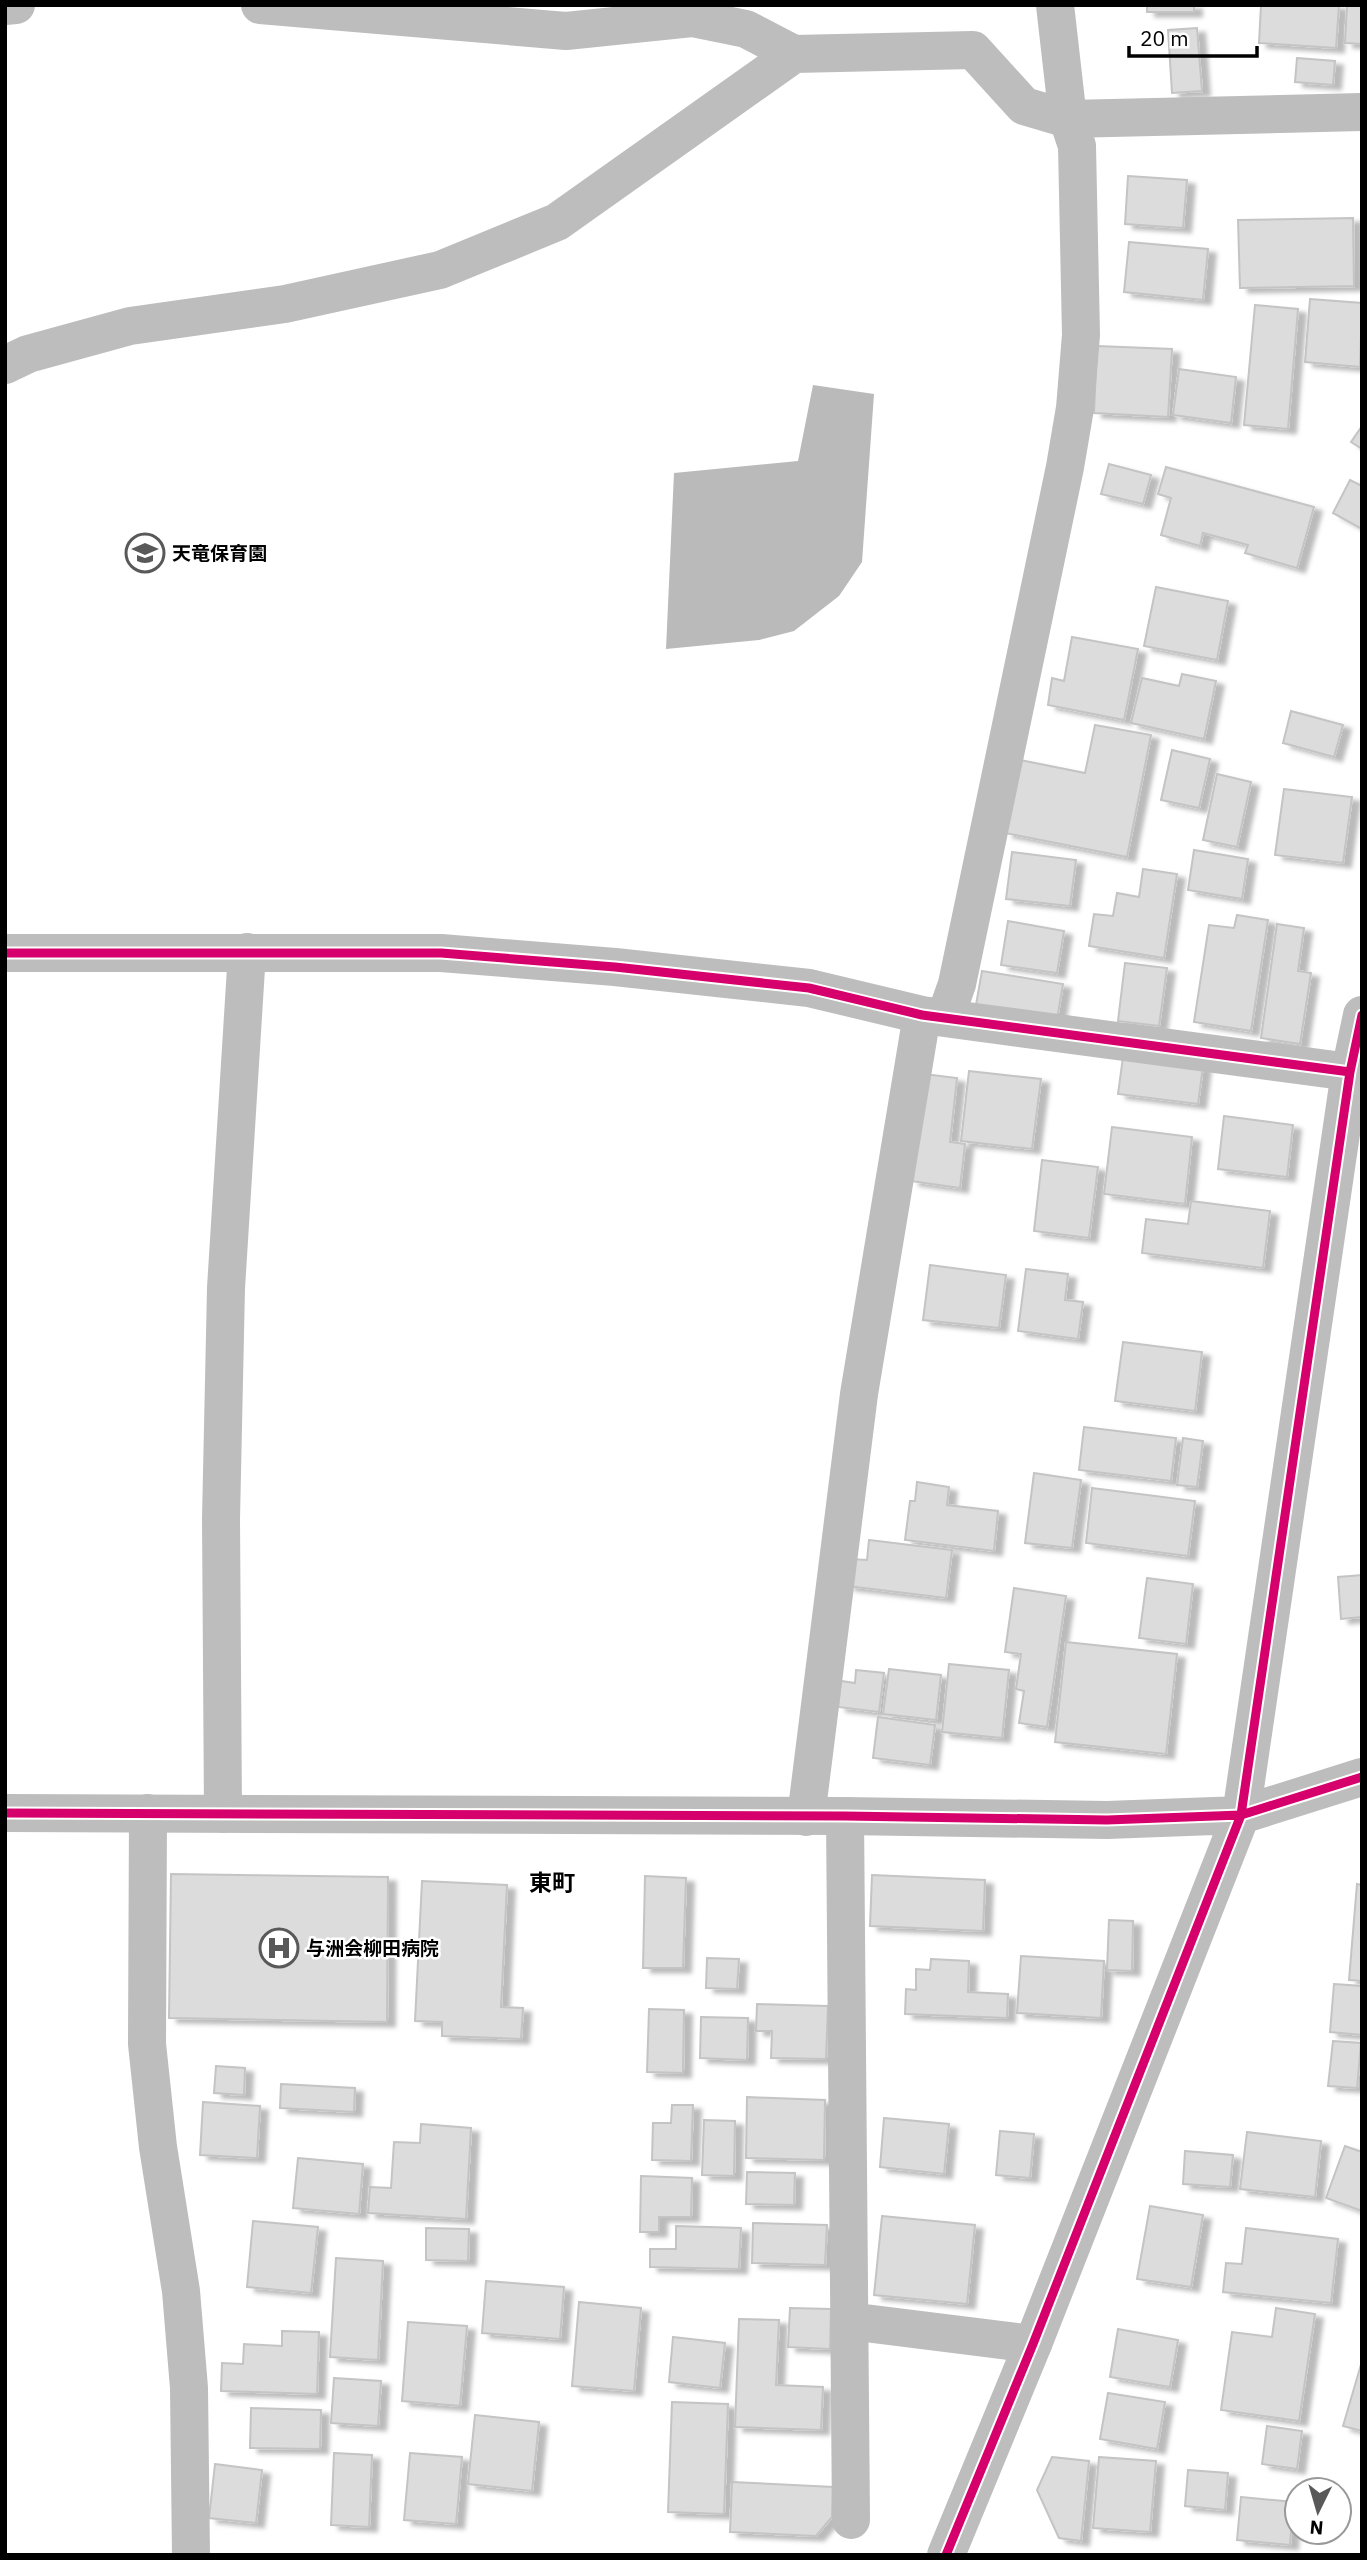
<svg xmlns="http://www.w3.org/2000/svg" width="1367" height="2560" viewBox="0 0 1367 2560" font-family="'IBM Plex Sans','Noto Sans JP',sans-serif">
<defs>
<filter id="shadow"><feDropShadow dx="8" dy="4.5" stdDeviation="2" flood-color="#0004"/></filter>
</defs>
<rect width="100%" height="100%" fill="#fff"/>
<!-- water -->
<path fill="#bababa" d="M813,385L874,394L862,562L839,596L794,631L759,640L666,649L674,473L798,461Z"/>
<!-- building -->
<path fill="#dcdcdc" stroke="#c4c4c4" stroke-width="2" filter="url(#shadow)" d="M1147,5H1194V12H1147Z
M1261,5H1339L1336,48L1259,43Z
M1347,5H1362V44L1345,43Z
M1197,28L1202,91L1172,93L1168,30Z
M1297,58L1335,61L1333,85L1295,82Z
M1128,176L1187,180L1183,228L1125,224Z
M1353,218L1354,286L1240,288L1238,220Z
M1129,242L1208,249L1203,300L1124,292Z
M1310,299L1362,303L1360,367L1305,362Z
M1255,305L1298,309L1288,429L1244,425Z
M1097,346L1172,349L1168,417L1094,413Z
M1179,369L1236,377L1231,423L1173,415Z
M1362,426V449L1351,442Z
M1109,464L1151,475L1143,504L1101,494Z
M1166,467L1314,507L1297,568L1245,553L1248,545L1203,533L1200,546L1161,535L1171,498L1158,494Z
M1350,480L1362,486V529L1333,513Z
M1156,587L1228,601L1217,660L1144,646Z
M1072,637L1138,649L1124,720L1048,705L1052,678L1064,681Z
M1182,674L1216,681L1204,739L1131,723L1142,678L1179,686Z
M1291,711L1343,725L1334,757L1283,743Z
M1095,725L1151,735L1127,857L1005,833L1020,760L1085,773Z
M1172,750L1210,759L1199,808L1161,800Z
M1217,774L1251,782L1237,847L1203,840Z
M1284,789L1352,797L1343,863L1275,855Z
M1194,850L1248,859L1242,899L1188,890Z
M1012,852L1076,860L1070,906L1006,899Z
M1143,869L1177,874L1164,958L1089,946L1094,914L1113,916L1117,893L1139,897Z
M1237,915L1268,920L1251,1031L1194,1022L1209,925L1234,928Z
M1008,921L1064,931L1057,973L1001,965Z
M1277,924L1304,928L1298,971L1311,973L1300,1044L1261,1038Z
M1125,963L1167,968L1159,1026L1118,1021Z
M982,971L1063,984L1057,1019L976,1005Z
M1123,1057L1203,1066L1198,1104L1118,1094Z
M969,1071L1041,1079L1032,1149L961,1141Z
M924,1074L957,1078L950,1142L965,1144L960,1188L911,1181Z
M1224,1116L1293,1125L1287,1177L1218,1169Z
M1112,1127L1192,1137L1185,1204L1104,1194Z
M1042,1160L1098,1167L1089,1238L1034,1231Z
M1191,1201L1270,1211L1263,1268L1142,1253L1146,1219L1188,1224Z
M930,1265L1006,1275L999,1328L923,1320Z
M1026,1269L1068,1274L1065,1300L1083,1302L1078,1339L1018,1331Z
M1123,1342L1202,1352L1195,1411L1115,1401Z
M1084,1427L1176,1438L1171,1481L1079,1470Z
M1183,1438L1203,1441L1197,1487L1177,1485Z
M1034,1473L1081,1480L1072,1548L1025,1543Z
M917,1482L949,1487L947,1505L998,1511L994,1551L905,1540L910,1501H915Z
M1092,1488L1195,1501L1188,1556L1086,1543Z
M869,1540L952,1550L946,1598L847,1586L850,1559L867,1560Z
M1362,1575V1617L1341,1619L1338,1577Z
M1147,1578L1193,1584L1186,1644L1139,1638Z
M1014,1588L1066,1596L1047,1727L1019,1723L1024,1691L1016,1689L1021,1654L1005,1652Z
M1066,1642L1177,1654L1166,1754L1055,1742Z
M949,1664L1009,1670L1002,1738L942,1732Z
M889,1669L941,1675L936,1720L883,1714Z
M856,1670L884,1673L879,1712L838,1707L841,1681L855,1683Z
M878,1717L935,1725L930,1765L873,1758Z
M171,1874L388,1877L387,2022L169,2018Z
M872,1875L985,1880L983,1931L870,1926Z
M645,1876L686,1878L683,1968H643Z
M422,1881L507,1885L501,2007L523,2008L521,2039L442,2036V2022L415,2021Z
M1357,1884L1362,1885V1981L1349,1980Z
M1109,1920L1133,1921L1132,1971L1107,1970Z
M1021,1956L1104,1961L1101,2018L1017,2013Z
M707,1958L739,1959L737,1989L706,1988Z
M931,1959L969,1961L968,1992L1008,1994L1007,2018L905,2014L906,1989L916,1990V1969L930,1970Z
M1334,1984L1362,1986V2035L1330,2032Z
M757,2004L828,2006L826,2059L771,2058L772,2031H756Z
M649,2009L684,2010L683,2073L647,2072Z
M701,2017L748,2018L747,2060L700,2058Z
M1333,2041L1361,2043L1357,2088L1328,2086Z
M216,2066L245,2068L244,2095L214,2093Z
M281,2084L355,2088L354,2112L280,2108Z
M747,2097L825,2100L824,2160L746,2158Z
M203,2102L260,2106L257,2158L200,2155Z
M672,2105H693L691,2161L652,2160L653,2123H671Z
M884,2118L949,2124L944,2174L880,2167Z
M704,2120L735,2121L734,2176L702,2175Z
M421,2124L471,2128L466,2219L368,2213L370,2187L391,2188L394,2142L420,2143Z
M1000,2131L1034,2134L1030,2178L996,2175Z
M1247,2132L1321,2141L1315,2197L1240,2189Z
M1345,2146L1362,2152V2211L1326,2198Z
M1185,2151L1233,2155L1230,2187L1183,2184Z
M298,2158L363,2164L359,2214L293,2208Z
M747,2172L795,2173L794,2205L746,2204Z
M641,2176L692,2178L691,2217H659V2232H640Z
M1150,2206L1203,2215L1191,2287L1137,2279Z
M882,2216L975,2225L967,2304L874,2295Z
M253,2221L318,2227L311,2293L247,2287Z
M753,2223L827,2225L825,2265L752,2263Z
M676,2226L741,2228L739,2269L650,2267V2249H676Z
M426,2228L469,2229L468,2261L426,2260Z
M1246,2228L1338,2239L1331,2303L1223,2292L1226,2263L1242,2264Z
M336,2258L383,2261L378,2360L330,2357Z
M486,2281L564,2287L560,2339L482,2333Z
M579,2302L641,2308L634,2391L572,2386Z
M790,2308L831,2309L830,2349L788,2347Z
M1276,2308L1315,2314L1299,2421L1221,2410L1232,2332L1272,2337Z
M739,2319L779,2320L776,2385L823,2387L821,2430L735,2427Z
M408,2322L467,2326L460,2406L402,2401Z
M1118,2329L1178,2340L1170,2387L1110,2377Z
M282,2331L319,2332L317,2394L221,2391L222,2363L243,2364L244,2344L282,2346Z
M673,2337L725,2343L720,2388L669,2382Z
M1362,2361V2431L1343,2426Z
M334,2378L381,2381L378,2426L331,2423Z
M1108,2393L1165,2402L1157,2449L1100,2439Z
M672,2402L728,2404L724,2514L668,2512Z
M251,2408L321,2410L320,2449L250,2448Z
M475,2415L539,2422L532,2491L468,2484Z
M1267,2426L1302,2431L1297,2469L1262,2464Z
M334,2453L372,2455L369,2527L331,2525Z
M410,2453L462,2457L456,2524L404,2520Z
M1052,2457L1089,2461L1081,2541L1059,2538L1037,2490Z
M1099,2457L1156,2461L1150,2532L1093,2528Z
M215,2464L262,2470L256,2523L209,2518Z
M1188,2470L1228,2473L1225,2510L1185,2506Z
M732,2482L833,2487L832,2517L816,2536L730,2532Z
M1241,2497L1293,2502L1290,2545L1237,2540Z"/>
<g fill="none" stroke-linecap="round" stroke-linejoin="round">
<!-- minor -->
<path stroke="#bdbdbd" stroke-width="38" d="M260,5L566,31L692,18L746,29L794,54L973,50L1024,106L1068,119L1362,112
M5,6L16,5
M5,365L28,354L130,326L285,304L440,270L557,222L794,54
M5,953H441L615,967L809,988L922,1015L1350,1072
M945,1018L957,984L1065,467L1075,408L1081,335L1077,146L1068,119L1055,5
M148,1813L147,2044L158,2147L181,2291L189,2388L191,2555
M223,1814L221,1519L226,1288L247,952
M845,1816L851,2520
M806,1817L859,1394L922,1015
M849,2321L1033,2344"/>
<!-- tertiary -->
<path stroke="#bdbdbd" stroke-width="38" d="M5,1813L845,1816L1107,1820L1241,1815L1362,1777
M946,2555L1033,2344L1241,1815L1350,1072L1362,1015"/>
<defs>
<path id="cycleway" d="M5,953H441L615,967L809,988L922,1015L1350,1072
M5,1813L845,1816L1107,1820L1241,1815L1362,1777
M946,2555L1033,2344L1241,1815L1350,1072L1362,1015"/>
</defs>
<!-- cycleway casing -->
<use href="#cycleway" stroke="#fff" stroke-width="13"/>
<!-- cycleway -->
<use href="#cycleway" stroke="#d6006c" stroke-width="9"/>
</g>
<!-- icons -->
<defs>
<symbol id="school-ring" viewBox="-11 -11 22 22"><circle r="9.5" fill="#fff" stroke="#595959" stroke-width="1.5"/><path d="M0-5L7-2L0 1L-7-2ZM-4 1L0 2.5L4 1V4Q0 6-4 4Z" fill="#595959"/></symbol>
<symbol id="hospital-ring" viewBox="-11 -11 22 22"><circle r="9.5" fill="#fff" stroke="#595959" stroke-width="1.5"/><path d="M-5-5h3v3.5h4V-5h3V5h-3V1.5h-4V5h-3Z" fill="#595959"/></symbol>
</defs>
<g fill-rule="evenodd">
<use href="#school-ring" x="123" y="531" width="44" height="44"/>
<use href="#hospital-ring" x="257" y="1926" width="44" height="44"/>
</g>
<g text-anchor="middle" stroke-width="5" stroke-linejoin="round" paint-order="stroke">
<!-- poi labels -->
<g font-size="19" font-weight="bold" fill="#000" stroke="#fff" text-anchor="start">
<text x="172" y="560">天竜保育園</text>
<text x="306" y="1955">与洲会柳田病院</text>
</g>
<!-- quarter labels -->
<g font-size="23" font-weight="bold" fill="#000" stroke="#fff">
<text x="552" y="1891">東町</text>
</g>
</g>
<!-- border -->
<rect width="1367" height="2560" fill="none" stroke="#000000" stroke-width="14"/>
<!-- north arrow -->
<g transform="translate(1318 2511) rotate(185)"><circle r="33" fill="#ffffff" stroke="#999999" stroke-width="2"/>
<path d="M0-5L12 26L0 18L-12 26Z" fill="#595959"/>
<text y="-10" font-size="19" font-weight="bold" text-anchor="middle" fill="#000000">N</text>
</g>
<!-- scale -->
<path d="M1129 46v10h128v-10" fill="none" stroke="#000000" stroke-width="3.5"/>
<text x="1140" y="46" font-size="21" fill="#000000" stroke="#ffffff" stroke-width="5" paint-order="stroke">20 m</text>
</svg>
